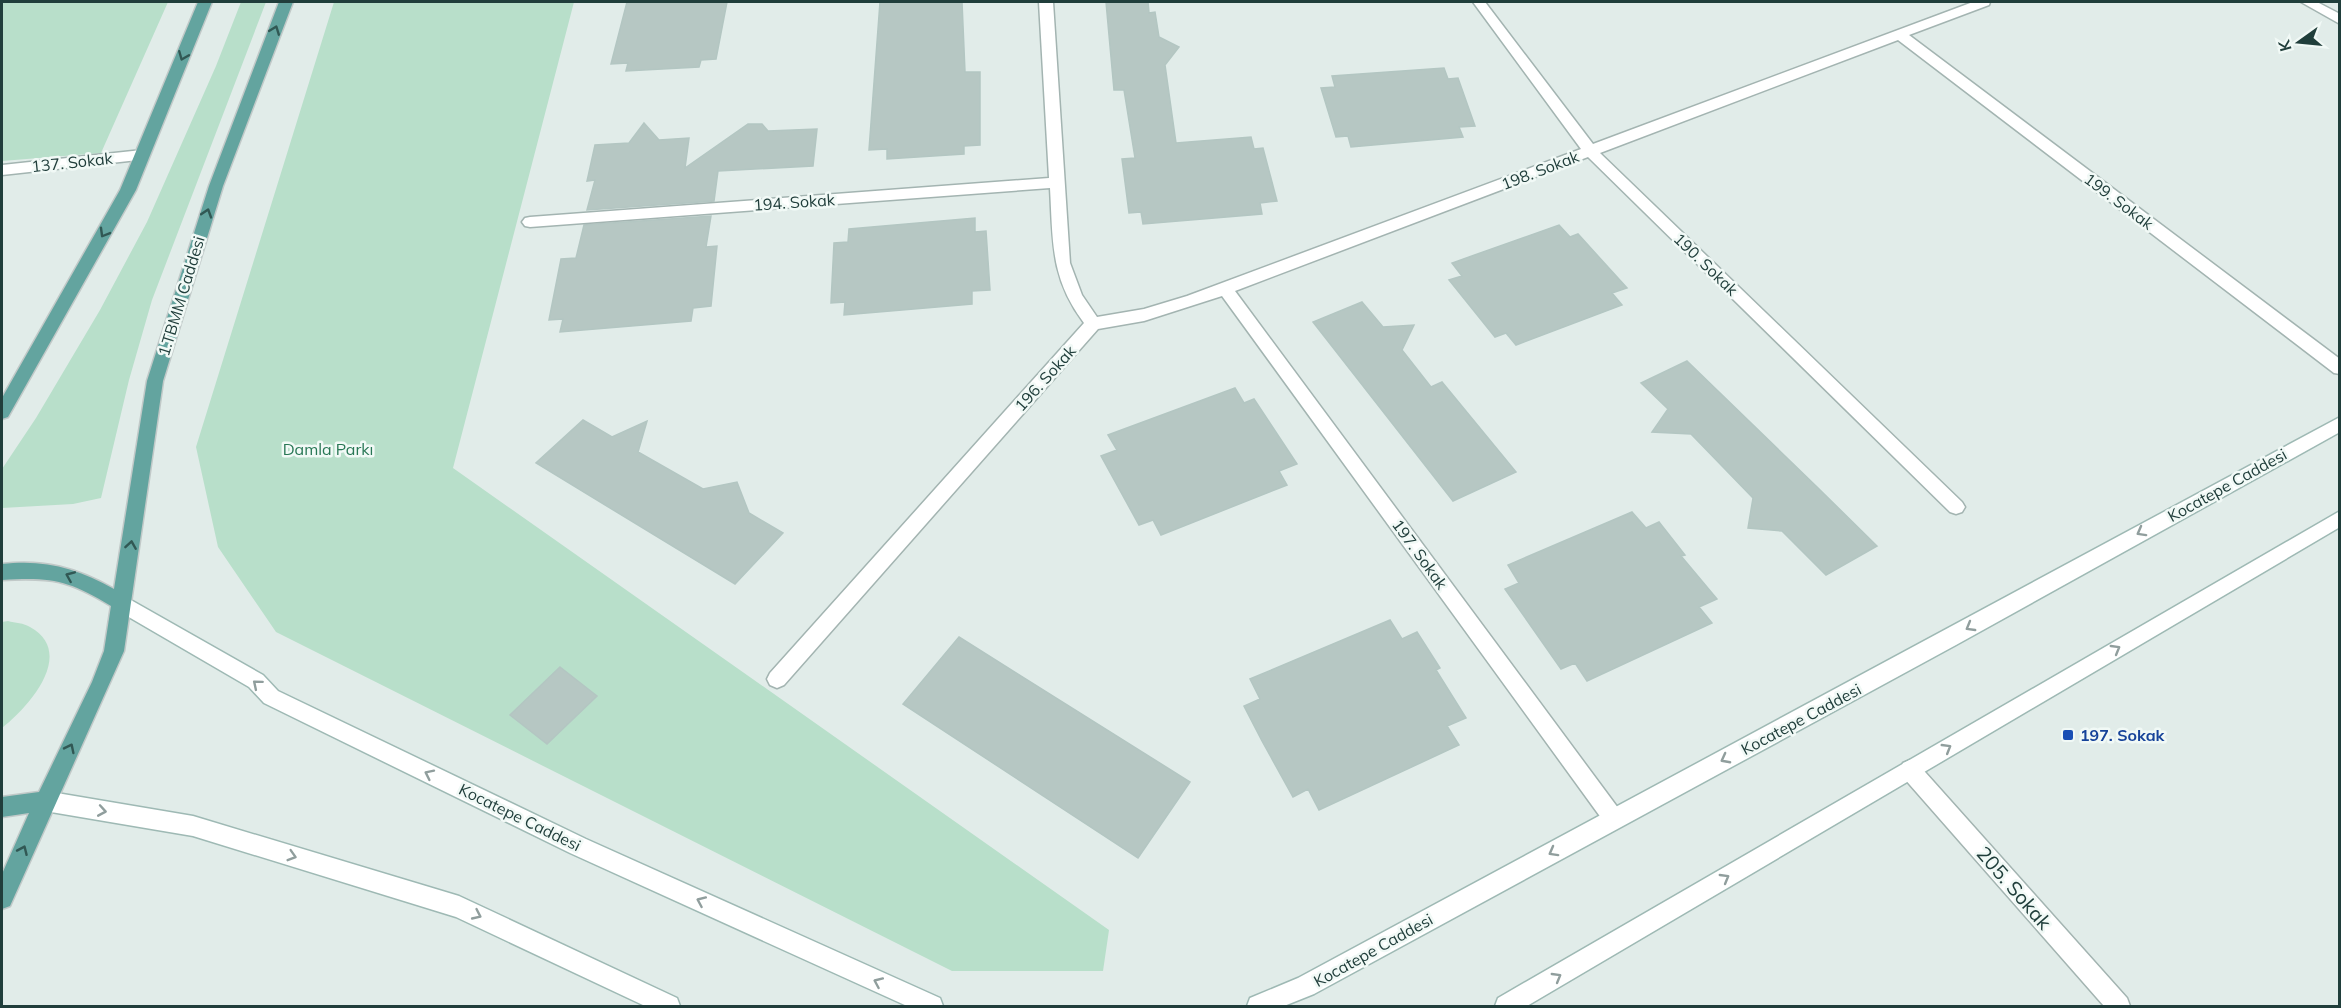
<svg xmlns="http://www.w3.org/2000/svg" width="2341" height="1008" viewBox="0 0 2341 1008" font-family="Mulish,sans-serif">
<rect width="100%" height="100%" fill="#e1ece9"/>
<!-- green -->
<path fill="#b8dfca" d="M2,2H168L101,153L2,161Z
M241,2H266L152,300L129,380L101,498L73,504L2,508V469L36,418L100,310L147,222L216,66Z
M334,2H574L453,468L1109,930L1103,971H952L276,632L218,547L196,447Z
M8,621C15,623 24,623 30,627C77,653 28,708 2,728V622Z"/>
<!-- building -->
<path fill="#b6c7c3" stroke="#b3c6c2" stroke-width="1.5" d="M627,2H727L716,59L701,60L699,67L626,71L628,63L611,64Z
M880,2H962L965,72H980V145L964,146V154L887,159V149L869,150Z
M1106,2H1148L1149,13L1155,12L1159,37L1179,47L1165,65L1176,143L1251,137L1254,149L1263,148L1277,201L1260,203L1262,214L1143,224L1141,212L1129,213L1122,159L1135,158L1124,90H1114Z
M1444,68L1448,79L1458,78L1475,126L1459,127L1463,137L1351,147L1348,136L1336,137L1321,88L1335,87L1332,76Z
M644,123L659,140L689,138L685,168L748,124H762L768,131L817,129L813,166L718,171L714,201L587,210L595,180L587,181L595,145L629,143Z
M711,216L706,247L717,246L711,306L693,308L691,321L560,332L563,319L549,320L561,259L576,258L584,225Z
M975,218V232L986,231L990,290L972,291V304L844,315L845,302L831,303L834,243L848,242L849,229Z
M1559,225L1570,237L1578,234L1627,288L1612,293L1622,305L1516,345L1506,333L1495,337L1449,280L1462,276L1452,263Z
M1362,302L1383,327L1414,325L1402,350L1431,387L1442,382L1516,472L1453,501L1313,322Z
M1687,361L1816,486L1877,546L1826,575L1782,531L1748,528L1753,498L1691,434L1652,432L1668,409L1641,383Z
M1235,388L1244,403L1254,399L1297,464L1279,471L1287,485L1161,535L1153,520L1139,525L1101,456L1117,450L1108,435Z
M583,420L612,437L647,421L638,452L703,489L737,482L749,513L783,533L735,584L536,463Z
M1632,512L1646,528L1659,522L1685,555L1681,556L1717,599L1699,607L1712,623L1587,681L1575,663L1561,669L1505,589L1519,583L1508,565Z
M1390,620L1402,639L1417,632L1440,668L1436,670L1466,718L1447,726L1459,745L1319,810L1308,789L1293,797L1262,741L1244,706L1260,699L1250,679Z
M959,637L1190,782L1138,858L903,704Z
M560,667L597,696L547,744L510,715Z"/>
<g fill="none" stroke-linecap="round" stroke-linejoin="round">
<defs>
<path id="street" d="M1039,2H1053L1070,263L1082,295L1097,317L1144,309L1187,296L1581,149L1473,2H1485L1593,144L1973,2H1990L1989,5L1909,35L2340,359V374L2334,373L1898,40L1600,153L1962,502L1965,507L1962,512L1956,514L1950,512L1588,157L1235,291L1621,812L1624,819L1621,826L1614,829L1607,826L1222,296L1144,321L1098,329L784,685L777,688L770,685L767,679L770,673L1084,323C1050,278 1053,241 1050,188L530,227L525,226L522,222L525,218L530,217L1049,178Z
M2301,2H2317L2340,14V24Z
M142,150L147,151L149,155L147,159L2,175V165Z
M1910,760L1917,763L2127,998L2130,1006H2104L1903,777L1900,770L1903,763Z"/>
<path id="secondary" d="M2340,417V432L1956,645L1314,994L1284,1006H1247L1250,998L1298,978Z
M2340,511V527L1527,1006H1495L1498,998Z
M122,595L263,675L278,691L586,839L940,998L943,1006H907L570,853L264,703L249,687L115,609L113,603L115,597Z
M45,791L193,816L459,896L677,998L680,1006H645L456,917L193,836L45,811L38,808L35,801L38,794Z"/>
<path id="primary" d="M198,2H212L136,190L8,417L2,419V398L120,190Z
M279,2H293L223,186L163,381L124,651L10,906L2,909V874L29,813L2,817V797L39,792L92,682L104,651L111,606C68,580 52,577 2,580V564C44,559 77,568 114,589L147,381L209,186Z"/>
</defs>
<!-- street casing -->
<use href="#street" stroke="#a3b4b1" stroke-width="3"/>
<!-- secondary casing -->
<use href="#secondary" stroke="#9eb9b4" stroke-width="3"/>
<!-- primary casing -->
<use href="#primary" stroke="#c1c9c8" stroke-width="3"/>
<!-- street -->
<use href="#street" fill="#fff" fill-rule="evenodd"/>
<!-- secondary -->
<use href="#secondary" fill="#fff" fill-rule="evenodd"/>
<!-- primary -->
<use href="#primary" fill="#63a49f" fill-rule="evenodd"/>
</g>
<!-- one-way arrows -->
<defs><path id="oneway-chevron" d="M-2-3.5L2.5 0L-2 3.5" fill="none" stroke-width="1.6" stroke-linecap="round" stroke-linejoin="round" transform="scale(1.5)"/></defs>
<g stroke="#315854">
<use href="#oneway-chevron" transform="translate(275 30) rotate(-69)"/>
<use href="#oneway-chevron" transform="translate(183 56) rotate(112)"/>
<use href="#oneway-chevron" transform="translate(207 213) rotate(-72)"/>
<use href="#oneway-chevron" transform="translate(104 233) rotate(120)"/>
<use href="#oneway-chevron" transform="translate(131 545) rotate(-81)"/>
<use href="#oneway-chevron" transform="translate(70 576) rotate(-157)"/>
<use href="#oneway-chevron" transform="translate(70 748) rotate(-64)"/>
<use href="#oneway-chevron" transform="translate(23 850) rotate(-66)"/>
</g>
<g stroke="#909e9d">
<use href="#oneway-chevron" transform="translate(2141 532) rotate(151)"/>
<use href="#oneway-chevron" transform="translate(1970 627) rotate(150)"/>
<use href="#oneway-chevron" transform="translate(2116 649) rotate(-30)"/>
<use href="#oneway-chevron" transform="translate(257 684) rotate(-140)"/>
<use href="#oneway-chevron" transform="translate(1947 748) rotate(-31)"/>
<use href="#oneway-chevron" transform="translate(1725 759) rotate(152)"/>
<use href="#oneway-chevron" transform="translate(429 774) rotate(-154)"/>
<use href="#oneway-chevron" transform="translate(102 811) rotate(10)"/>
<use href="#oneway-chevron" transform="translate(1553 852) rotate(151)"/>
<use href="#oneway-chevron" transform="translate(292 856) rotate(17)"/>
<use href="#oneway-chevron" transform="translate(1725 878) rotate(-30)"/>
<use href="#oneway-chevron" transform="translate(701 901) rotate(-156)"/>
<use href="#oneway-chevron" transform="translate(477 915) rotate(25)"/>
<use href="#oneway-chevron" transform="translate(1557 977) rotate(-30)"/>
<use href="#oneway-chevron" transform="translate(878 982) rotate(-156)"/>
</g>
<!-- markers -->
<rect fill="#1a4fb4" stroke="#f1f9f6" stroke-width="2" x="2062" y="729" width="12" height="12" rx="3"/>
<g text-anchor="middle" stroke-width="5" stroke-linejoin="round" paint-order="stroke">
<!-- street labels -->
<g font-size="16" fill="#203e3b" stroke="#f1f9f6">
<text transform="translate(72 162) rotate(-6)" y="6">137. Sokak</text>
<text transform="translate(1540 170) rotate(-21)" y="6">198. Sokak</text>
<text transform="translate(2119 201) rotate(37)" y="6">199. Sokak</text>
<text transform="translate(794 202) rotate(-4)" y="6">194. Sokak</text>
<text transform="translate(1706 264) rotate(44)" y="6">190. Sokak</text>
<text transform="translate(181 296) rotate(-73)" y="6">1.TBMM Caddesi</text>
<text transform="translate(1045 378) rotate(-48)" y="6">196. Sokak</text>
<text transform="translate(2227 485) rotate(-29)" y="6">Kocatepe Caddesi</text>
<text transform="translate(1420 554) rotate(54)" y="6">197. Sokak</text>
<text transform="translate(1801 719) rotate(-28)" y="6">Kocatepe Caddesi</text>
<text transform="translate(520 817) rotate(26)" y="6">Kocatepe Caddesi</text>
<text transform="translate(1373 950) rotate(-29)" y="6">Kocatepe Caddesi</text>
</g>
<!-- park labels -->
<g font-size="16" fill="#287755" stroke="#f1f9f6">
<text x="328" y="455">Damla Parkı</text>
</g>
<!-- transit labels -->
<g font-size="16" font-weight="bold" fill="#164399" stroke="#f1f9f6" text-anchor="start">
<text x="2080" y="741">197. Sokak</text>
</g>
<!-- near-street labels -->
<g font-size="20" fill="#203e3b" stroke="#f1f9f6">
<text transform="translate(2014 888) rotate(49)" y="7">205. Sokak</text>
</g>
</g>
<!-- border -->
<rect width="2341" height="1008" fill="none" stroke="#203e3b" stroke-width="6"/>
<!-- north arrow -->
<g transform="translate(2299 42) rotate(255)" stroke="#f1f9f6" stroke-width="4.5" paint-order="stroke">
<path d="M0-4.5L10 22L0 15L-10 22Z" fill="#203e3b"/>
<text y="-9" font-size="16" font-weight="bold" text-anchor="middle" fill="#203e3b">K</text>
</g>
</svg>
